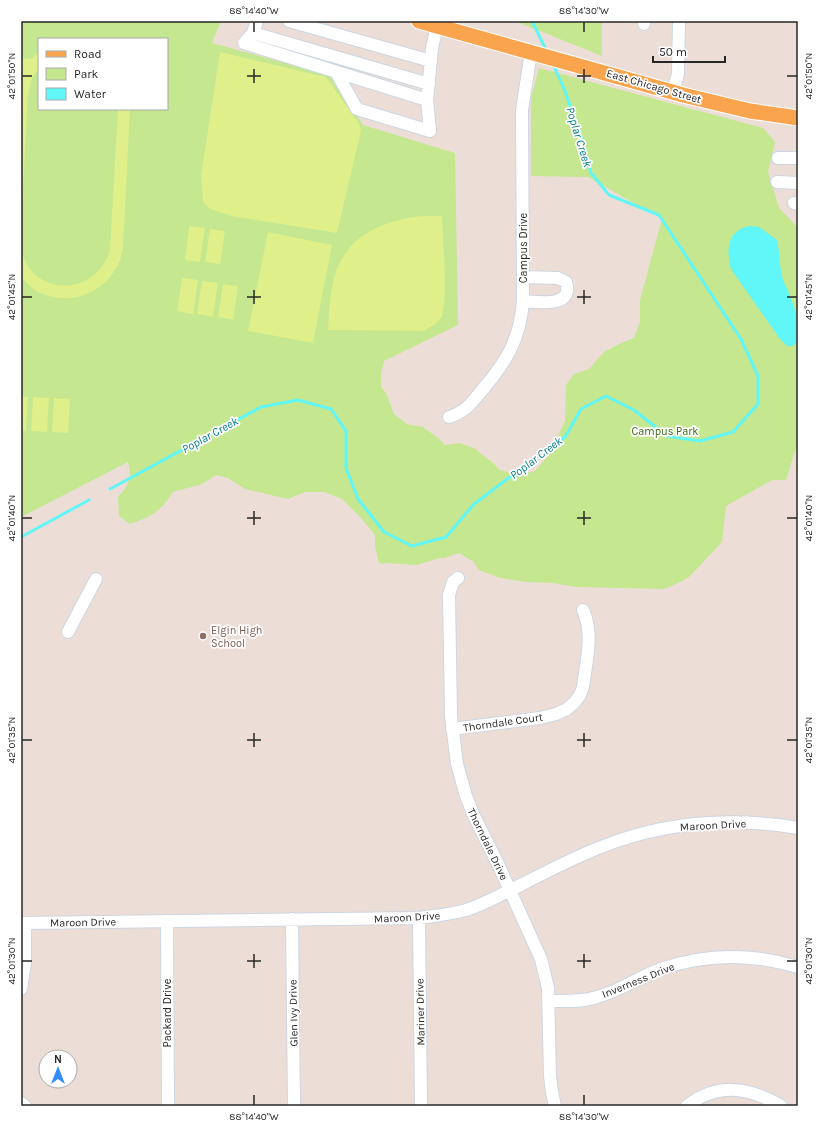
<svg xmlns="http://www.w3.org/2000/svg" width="819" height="1127" viewBox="0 0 819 1127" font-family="Karla,sans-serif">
<rect width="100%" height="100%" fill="#ecded7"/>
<!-- green -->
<path fill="#c4e78f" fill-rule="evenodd" d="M21,21H221L212,43L330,75L363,125L455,153L458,325L384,361L381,374V387L386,393L394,414L407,424L423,427L438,438L445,445L460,443L474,448L493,463L500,470L519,475L535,471L548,456L565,421L566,385L574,374L589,369L604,352L619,344L634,338L640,322V300L662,219L588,177L531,176V98L539,68L763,128L775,142L768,172L779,208L798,228V441L786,480H772L726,506L722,542L689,577L676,584L664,589L576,587L553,583L526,582L500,578L479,570L474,562L459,553L444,558H440L417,565L385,563L383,564L379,563L375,546V535L361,518L342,499L324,492H305L288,499L245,489L228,478L216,475L202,484L173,492C160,512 153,516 130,524L119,516L118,497C129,485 132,479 128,462L21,517ZM39,39H167V109H39Z
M515,21H602V56Z"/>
<!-- pitch -->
<path fill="#dfef8a" d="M39,52V68L32,78L28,94L21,225V58L31,59Z
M220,52L326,77L358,122L360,126L361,131L337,233L231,216L210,209L203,202L201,176Z
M118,109H130L123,249C116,286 79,308 43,294C34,291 27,284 21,277V249C31,298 98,297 110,249Z
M425,216H442C443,232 448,309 441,318C437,324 430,327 424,331L328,330C329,312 330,295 334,278C345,235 385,219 425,216Z
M189,226L205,228L200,262L185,260Z
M210,229L225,231L220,264L205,262Z
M268,232L332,245L313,343L248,331Z
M182,278L198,280L193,314L177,311Z
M202,281L218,283L213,317L197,314Z
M223,284L238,286L233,320L218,317Z
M21,396L28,397L26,431L21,430Z
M33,397L49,398L47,432L31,431Z
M54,398L70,399L68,433L52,432Z"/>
<!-- water -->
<path fill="#61f6f7" d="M750,226L759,227L777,240C780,253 779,267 783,280C784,284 787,287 788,291C795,305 800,327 797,342L793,346H787L780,339L731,269C726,250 727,230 750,226Z"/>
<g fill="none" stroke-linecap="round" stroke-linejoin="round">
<!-- stream -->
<path stroke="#61f6f7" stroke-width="3" d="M532,21L547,52
M110,489L261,407L298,400L331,409L346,431V468L358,499L384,532L412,546L446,537L474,504L527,464L565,437L581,409L606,396L634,410L667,436L700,441L733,432L758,404V376L741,339L659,215L609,195L591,173L582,140L565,91L553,64
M21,537L89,500"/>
<defs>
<path id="minor" d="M257,21L253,33L429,84
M289,21L431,61
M644,24V21
M253,33L244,43L427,100L432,48L437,26
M336,72L357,109L430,131L427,100
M673,92L678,74L679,21
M778,158H798
M777,182L798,183
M794,203L798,204
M523,277L558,278L566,282C574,308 539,302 523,301
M449,417C466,412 472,402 483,389C507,361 520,339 523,301L522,110L531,52
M458,578L453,582L449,595L451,716L457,764L466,796L474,816L498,864L541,959L548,988L550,1076L552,1092L555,1106
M68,632L96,579
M452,729L540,718L556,714L567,709L575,702L580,695L583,687C586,662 594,634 583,610
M419,918L421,1106
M292,919L294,1106
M167,921L168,1106
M21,923L419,918C435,916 451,914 466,910C482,905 496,897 511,890C540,875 570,859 601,847C664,822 732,817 798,828
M21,989L25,963V923
M549,1001C565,1001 582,1002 597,997C620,991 639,977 661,969C707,953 751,953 798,967
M21,1103L25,1106
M687,1106C718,1082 749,1087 781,1106"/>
<path id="major" d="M419,21L683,95L750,111L798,118"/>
</defs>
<!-- minor casing -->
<use href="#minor" stroke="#cdd6e2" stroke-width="14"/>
<!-- major casing -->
<use href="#major" stroke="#fff" stroke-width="17"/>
<!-- minor -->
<use href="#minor" stroke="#fff" stroke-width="12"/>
<!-- major -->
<use href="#major" stroke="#faa54e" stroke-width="15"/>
</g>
<!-- ticks -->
<path fill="none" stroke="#272727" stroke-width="1.5" d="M254,22V32M584,22V32M254,69V83M584,69V83M22,76H32M247,76H261M577,76H591M787,76H797M254,290V304M584,290V304M22,297H32M247,297H261M577,297H591M787,297H797M254,511V525M584,511V525M22,518H32M247,518H261M577,518H591M787,518H797M254,733V747M584,733V747M22,740H32M247,740H261M577,740H591M787,740H797M254,954V968M584,954V968M22,961H32M247,961H261M577,961H591M787,961H797M254,1095V1105M584,1095V1105"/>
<!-- markers -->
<circle fill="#8d6e63" stroke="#fff" stroke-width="1.5" cx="203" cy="636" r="4"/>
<g text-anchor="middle" stroke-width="3.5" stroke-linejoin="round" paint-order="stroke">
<!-- street labels -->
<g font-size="11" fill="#272727" stroke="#fff">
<text transform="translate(654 86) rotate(16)" y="4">East Chicago Street</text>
<text transform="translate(523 248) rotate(-90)" y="4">Campus Drive</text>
<text transform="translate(503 722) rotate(-8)" y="4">Thorndale Court</text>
<text transform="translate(713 825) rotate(-3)" y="4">Maroon Drive</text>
<text transform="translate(488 844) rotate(64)" y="4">Thorndale Drive</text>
<text transform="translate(407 917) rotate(-3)" y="4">Maroon Drive</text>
<text transform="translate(83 922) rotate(-1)" y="4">Maroon Drive</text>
<text transform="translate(638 980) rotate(-22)" y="4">Inverness Drive</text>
<text transform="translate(420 1012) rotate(-91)" y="4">Mariner Drive</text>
<text transform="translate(167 1013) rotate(-90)" y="4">Packard Drive</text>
<text transform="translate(293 1013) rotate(-91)" y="4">Glen Ivy Drive</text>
</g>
<!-- park labels -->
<g font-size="11" fill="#3b6814" stroke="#fff">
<text x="665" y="435">Campus Park</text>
</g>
<!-- education labels -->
<g font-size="11" fill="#785e54" stroke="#fff" text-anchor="start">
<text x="211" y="634">Elgin High<tspan x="211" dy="13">School</tspan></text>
</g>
<!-- water labels -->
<g font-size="12" font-style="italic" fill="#067f8a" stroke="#fff">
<text transform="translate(579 137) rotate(73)" y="4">Poplar Creek</text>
<text transform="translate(210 435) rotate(-29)" y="4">Poplar Creek</text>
<text transform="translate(536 458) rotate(-37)" y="4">Poplar Creek</text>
</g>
</g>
<!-- border -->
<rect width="819" height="1127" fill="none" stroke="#ffffff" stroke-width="44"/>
<!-- legend -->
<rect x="38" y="38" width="130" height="72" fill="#ffffff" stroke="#a9a9a9"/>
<rect x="46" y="51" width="20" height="6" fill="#faa54e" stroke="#a9a9a9"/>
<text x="74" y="58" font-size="12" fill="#272727">Road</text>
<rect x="46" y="68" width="20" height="12" fill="#c4e78f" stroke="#a9a9a9"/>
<text x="74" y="78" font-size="12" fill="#272727">Park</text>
<rect x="46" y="88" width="20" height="12" fill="#61f6f7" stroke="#a9a9a9"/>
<text x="74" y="98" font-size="12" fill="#272727">Water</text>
<!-- north arrow -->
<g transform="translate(58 1069)"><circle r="19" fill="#ffffff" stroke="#a9a9a9"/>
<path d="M0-3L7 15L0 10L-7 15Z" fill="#318dff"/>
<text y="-6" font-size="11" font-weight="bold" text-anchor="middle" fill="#272727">N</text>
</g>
<!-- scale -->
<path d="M653 56v6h72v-6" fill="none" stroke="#272727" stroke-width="2"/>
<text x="659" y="56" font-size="12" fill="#272727" stroke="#ffffff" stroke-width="3" paint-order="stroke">50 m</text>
<rect x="22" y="22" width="775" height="1083" fill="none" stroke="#272727" stroke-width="1.5"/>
<g font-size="10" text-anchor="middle" fill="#272727">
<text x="254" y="14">88°14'40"W</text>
<text x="584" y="14">88°14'30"W</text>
<text transform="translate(11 76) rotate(-90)" y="4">42°01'50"N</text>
<text transform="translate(808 76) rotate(-90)" y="4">42°01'50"N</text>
<text transform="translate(11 297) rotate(-90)" y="4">42°01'45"N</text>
<text transform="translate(808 297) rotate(-90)" y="4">42°01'45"N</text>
<text transform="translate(11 518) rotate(-90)" y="4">42°01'40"N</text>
<text transform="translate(808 518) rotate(-90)" y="4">42°01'40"N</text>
<text transform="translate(11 740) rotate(-90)" y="4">42°01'35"N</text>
<text transform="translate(808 740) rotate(-90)" y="4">42°01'35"N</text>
<text transform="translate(11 961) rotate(-90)" y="4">42°01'30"N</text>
<text transform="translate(808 961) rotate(-90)" y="4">42°01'30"N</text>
<text x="254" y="1120">88°14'40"W</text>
<text x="584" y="1120">88°14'30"W</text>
</g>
</svg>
